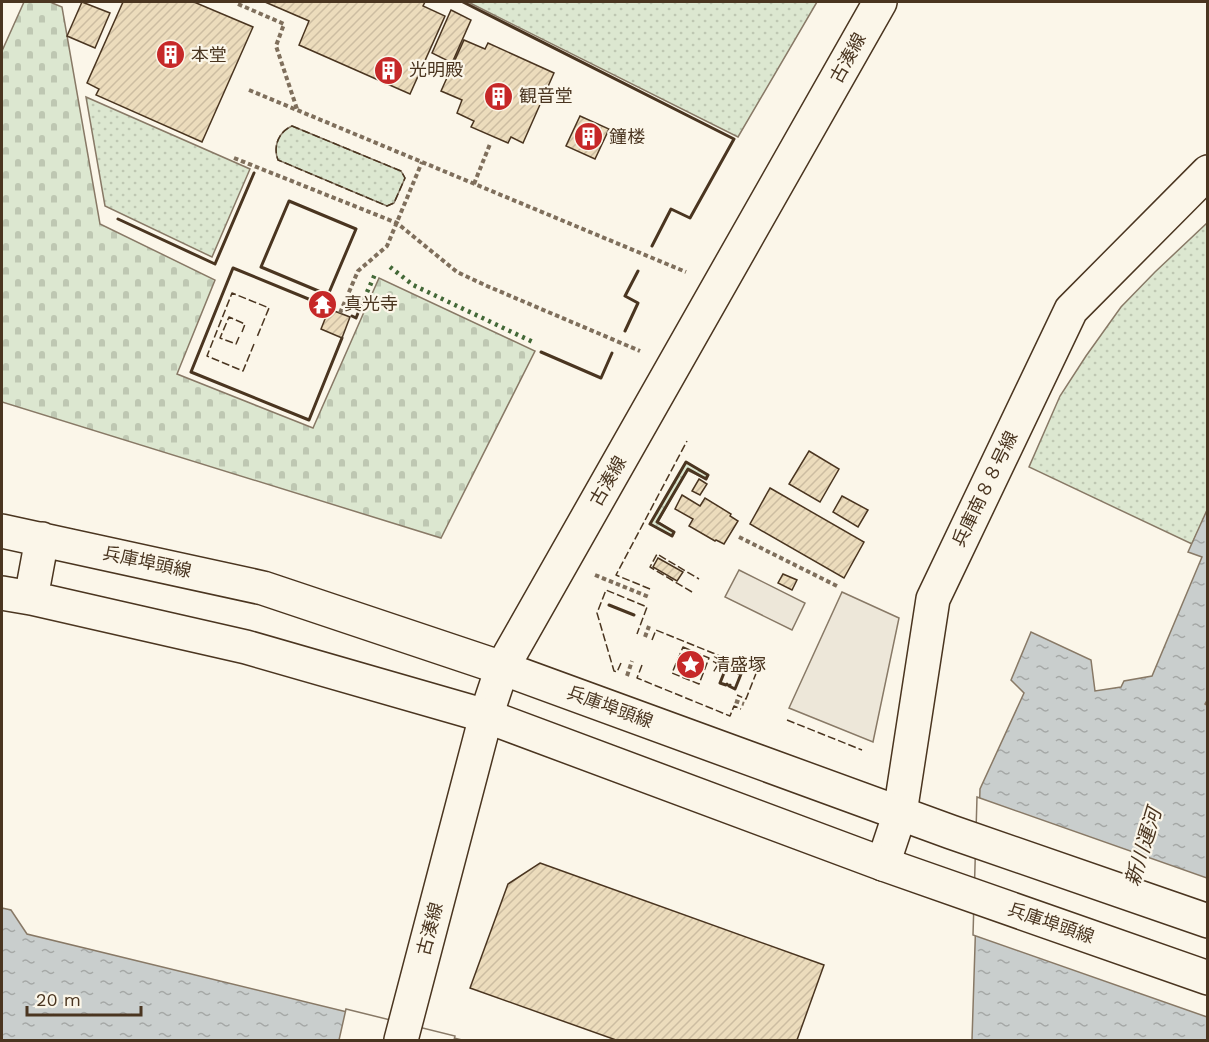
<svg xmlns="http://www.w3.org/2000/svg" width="1209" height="1042" viewBox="0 0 1209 1042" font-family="'Work Sans','Noto Sans JP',sans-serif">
<defs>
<pattern id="cemetery-stones" width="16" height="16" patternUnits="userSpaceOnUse" patternTransform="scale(1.5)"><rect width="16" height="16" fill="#dce7d0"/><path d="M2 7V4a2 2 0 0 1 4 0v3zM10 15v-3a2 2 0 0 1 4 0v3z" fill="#bec7b2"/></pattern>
<pattern id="park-dots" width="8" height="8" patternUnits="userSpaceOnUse" patternTransform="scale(1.5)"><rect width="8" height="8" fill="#dce7d0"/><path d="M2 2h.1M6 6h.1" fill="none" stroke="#bec7b2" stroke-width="1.8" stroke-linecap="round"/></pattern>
<pattern id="water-ripples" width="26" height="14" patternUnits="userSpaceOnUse" patternTransform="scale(1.5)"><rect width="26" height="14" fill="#c9cecd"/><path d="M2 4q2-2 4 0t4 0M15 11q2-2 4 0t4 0" fill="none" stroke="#a5a8a6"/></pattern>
<pattern id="building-hatch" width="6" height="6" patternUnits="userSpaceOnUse" patternTransform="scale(1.5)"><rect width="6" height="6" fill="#ecdcbc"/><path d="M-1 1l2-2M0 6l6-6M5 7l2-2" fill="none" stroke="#ccbda1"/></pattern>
</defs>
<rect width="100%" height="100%" fill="#fbf6e9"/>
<!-- cemetery -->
<path fill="url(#cemetery-stones)" stroke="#887966" stroke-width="1.5" d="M24,2H50L62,7L100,224L215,280L177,374L313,428L379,278L535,351L441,538L2,402V51Z"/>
<!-- park -->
<path fill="url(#park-dots)" stroke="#887966" stroke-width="1.5" d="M468,2H817L738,137Z
M86,97L250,169L212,257L105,206Z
M292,126L401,171L405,178L394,203L387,206L278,160C273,147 278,132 292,126Z
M1207,223L1208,510L1192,544L1029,467L1060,396L1086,356L1121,307L1155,272Z
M686,462L708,475L706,479L687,470L658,522L674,532L672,536L650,524Z"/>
<!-- parking -->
<path fill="#ede7d9" stroke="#887966" stroke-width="1.5" d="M739,570L805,603L792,630L725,597Z
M842,592L899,618L873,742L789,708Z"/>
<!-- water -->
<path fill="url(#water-ripples)" stroke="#887966" stroke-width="1.5" d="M1207,510L1208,699L1205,704L1208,706L1207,1040H972L980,789L1024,693L1011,680L1031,632L1091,660L1095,691L1121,687L1124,681L1152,676L1202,557L1188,552Z
M2,908L11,910L27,934L462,1040H2Z"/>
<!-- pier -->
<path fill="#fbf6e9" stroke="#887966" stroke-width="1.5" d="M977,797L1207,878V1017L973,935Z
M346,1009L455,1036L454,1040H339Z"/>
<!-- building -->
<path fill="url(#building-hatch)" stroke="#4a3520" stroke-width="1.5" d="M82,2L110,13L95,48L67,36Z
M123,2H194L253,27L202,142L96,95L99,89L87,83Z
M265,2H425L423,6L445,16L410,94L299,45L309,21Z
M451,10L471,20L452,63L432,53Z
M464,40L485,49L488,43L554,73L523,143L511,137L508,143L471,127L474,121L457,113L462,100L441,91Z
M580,116L609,129L595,159L566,146Z
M329,309L350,317L342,338L321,329Z
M809,451L839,469L820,502L789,484Z
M699,479L707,484L700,495L692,491Z
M770,488L864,542L844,578L750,524Z
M682,495L700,506L705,498L731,514L730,516L738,521L724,544L716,540L715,541L689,526L693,519L675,509Z
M842,496L868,510L858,527L833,512Z
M658,558L683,572L677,581L653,567Z
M783,574L797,580L792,590L778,583Z
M540,863L824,965L797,1040H616L470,988L508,884Z"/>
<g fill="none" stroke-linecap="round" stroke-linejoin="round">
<defs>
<path id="minor" d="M883,864L900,813L933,599L1071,310L1208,172"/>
<path id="tertiary" d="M401,1040L486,716L502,668L880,2"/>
<path id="secondary" d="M2,531L263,588L502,668L951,832L1208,921
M2,593L31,598L246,647L486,716L883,864L1208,978
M31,598L42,539"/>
</defs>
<!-- minor casing -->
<use href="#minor" stroke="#4a3520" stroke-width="36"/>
<!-- tertiary casing -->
<use href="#tertiary" stroke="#4a3520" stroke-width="36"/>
<!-- secondary casing -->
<use href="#secondary" stroke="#4a3520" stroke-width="36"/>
<!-- path -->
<path stroke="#7f6f5c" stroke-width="4" stroke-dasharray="4.5 3" stroke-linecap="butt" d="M238,4L284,24L276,46L297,109
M249,90L686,272
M234,158L397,223L457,272L487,286L640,351
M474,184L490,144
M340,313L358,271L387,246L422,162
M739,537L837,586
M595,575L649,597
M645,637L649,626
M627,676L632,661
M728,686V685
M735,701L744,704"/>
<!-- minor -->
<use href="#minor" stroke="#fbf6e9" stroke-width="33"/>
<!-- tertiary -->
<use href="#tertiary" stroke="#fbf6e9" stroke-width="33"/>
<!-- secondary -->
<use href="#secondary" stroke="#fbf6e9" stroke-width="33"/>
<!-- hedge -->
<path stroke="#436837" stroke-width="4.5" stroke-dasharray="3 4.5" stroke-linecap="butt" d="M390,267L413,285L535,343
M364,299L376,272"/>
<!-- fence -->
<path stroke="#4a3520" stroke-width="1.5" stroke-dasharray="8 3" stroke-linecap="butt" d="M292,126L401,171L405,178L394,203L387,206L278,160C273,147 278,132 292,126Z
M239,337L236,344L220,338L229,317L245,324L242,332
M254,344L243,371L207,356L232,293L269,308L257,337
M650,589L616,575L687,441
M692,592L650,567L657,554L699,579
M652,640L656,630L757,671L746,699L737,695
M683,647L709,658L699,684L672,673Z
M621,663L617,672L614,671L597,613L606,590L647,607L637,634
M642,665L637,678L730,716L734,706L741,709
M787,720L862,750"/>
<!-- wall -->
<path stroke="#4a3520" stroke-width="3" d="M463,2L734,139L690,218L671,209L652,246
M289,201L356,229L328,295L261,267Z
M118,219L215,264L254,173
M328,307L233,268L191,372L309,420L342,338
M352,316L356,318L363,301
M625,331L638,303L625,296L638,271
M541,352L601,378L612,353
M686,462L708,475L706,479L688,469L657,522L674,532L672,536L650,524Z
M609,605L634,615
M727,684L726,685L720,683L726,668L741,674L735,689L729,686L730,685"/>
</g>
<!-- icons -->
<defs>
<symbol id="building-disc" viewBox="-11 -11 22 22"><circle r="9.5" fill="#c62828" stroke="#fbf6e9"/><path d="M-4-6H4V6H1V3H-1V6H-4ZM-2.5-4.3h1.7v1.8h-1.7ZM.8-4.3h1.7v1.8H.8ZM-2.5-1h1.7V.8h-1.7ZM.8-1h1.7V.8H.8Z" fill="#fff"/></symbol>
<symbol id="temple-disc" viewBox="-11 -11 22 22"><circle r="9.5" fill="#c62828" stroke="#fbf6e9"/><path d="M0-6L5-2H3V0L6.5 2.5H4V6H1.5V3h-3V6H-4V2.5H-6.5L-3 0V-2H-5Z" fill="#fff"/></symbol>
<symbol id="sight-disc" viewBox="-11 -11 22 22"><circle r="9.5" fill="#c62828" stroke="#fbf6e9"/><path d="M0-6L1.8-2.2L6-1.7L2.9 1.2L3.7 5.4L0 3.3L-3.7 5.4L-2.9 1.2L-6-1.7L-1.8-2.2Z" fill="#fff"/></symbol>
</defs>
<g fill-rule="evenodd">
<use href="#building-disc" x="154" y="38" width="33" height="33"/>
<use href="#building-disc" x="372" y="54" width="33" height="33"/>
<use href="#building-disc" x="482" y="80" width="33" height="33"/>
<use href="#building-disc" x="572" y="120" width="33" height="33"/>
<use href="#temple-disc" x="306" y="288" width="33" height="33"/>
<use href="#sight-disc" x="674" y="648" width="33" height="33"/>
</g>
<g text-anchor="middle" stroke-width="4.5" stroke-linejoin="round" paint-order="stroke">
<!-- poi labels -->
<g font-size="18" fill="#4a3520" stroke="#fbf6e9" text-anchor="start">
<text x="191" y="61">本堂</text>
<text x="409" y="76">光明殿</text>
<text x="519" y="102">観音堂</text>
<text x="609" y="143">鐘楼</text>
<text x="344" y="310">真光寺</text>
<text x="712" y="671">清盛塚</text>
</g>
<!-- street labels -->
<g font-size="18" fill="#4a3520" stroke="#fbf6e9">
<text transform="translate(848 58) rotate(-61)" y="6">古湊線</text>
<text transform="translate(608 481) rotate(-60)" y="6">古湊線</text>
<text transform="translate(985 489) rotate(-64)" y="6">兵庫南８８号線</text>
<text transform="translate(147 562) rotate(12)" y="6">兵庫埠頭線</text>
<text transform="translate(610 707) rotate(20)" y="6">兵庫埠頭線</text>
<text transform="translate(1051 923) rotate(19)" y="6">兵庫埠頭線</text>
<text transform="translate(430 929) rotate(-75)" y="6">古湊線</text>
</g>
<!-- water labels -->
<g font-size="20" font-style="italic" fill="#4a3520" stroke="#fbf6e9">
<text transform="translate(1143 847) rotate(-73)" y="7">新川運河</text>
</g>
</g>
<!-- border -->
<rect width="1209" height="1042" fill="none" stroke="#4a3520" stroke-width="6"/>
<!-- scale -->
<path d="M27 1006v9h114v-9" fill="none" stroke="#4a3520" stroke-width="3"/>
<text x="36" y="1006" font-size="18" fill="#4a3520" stroke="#fbf6e9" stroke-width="4.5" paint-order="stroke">20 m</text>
</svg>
